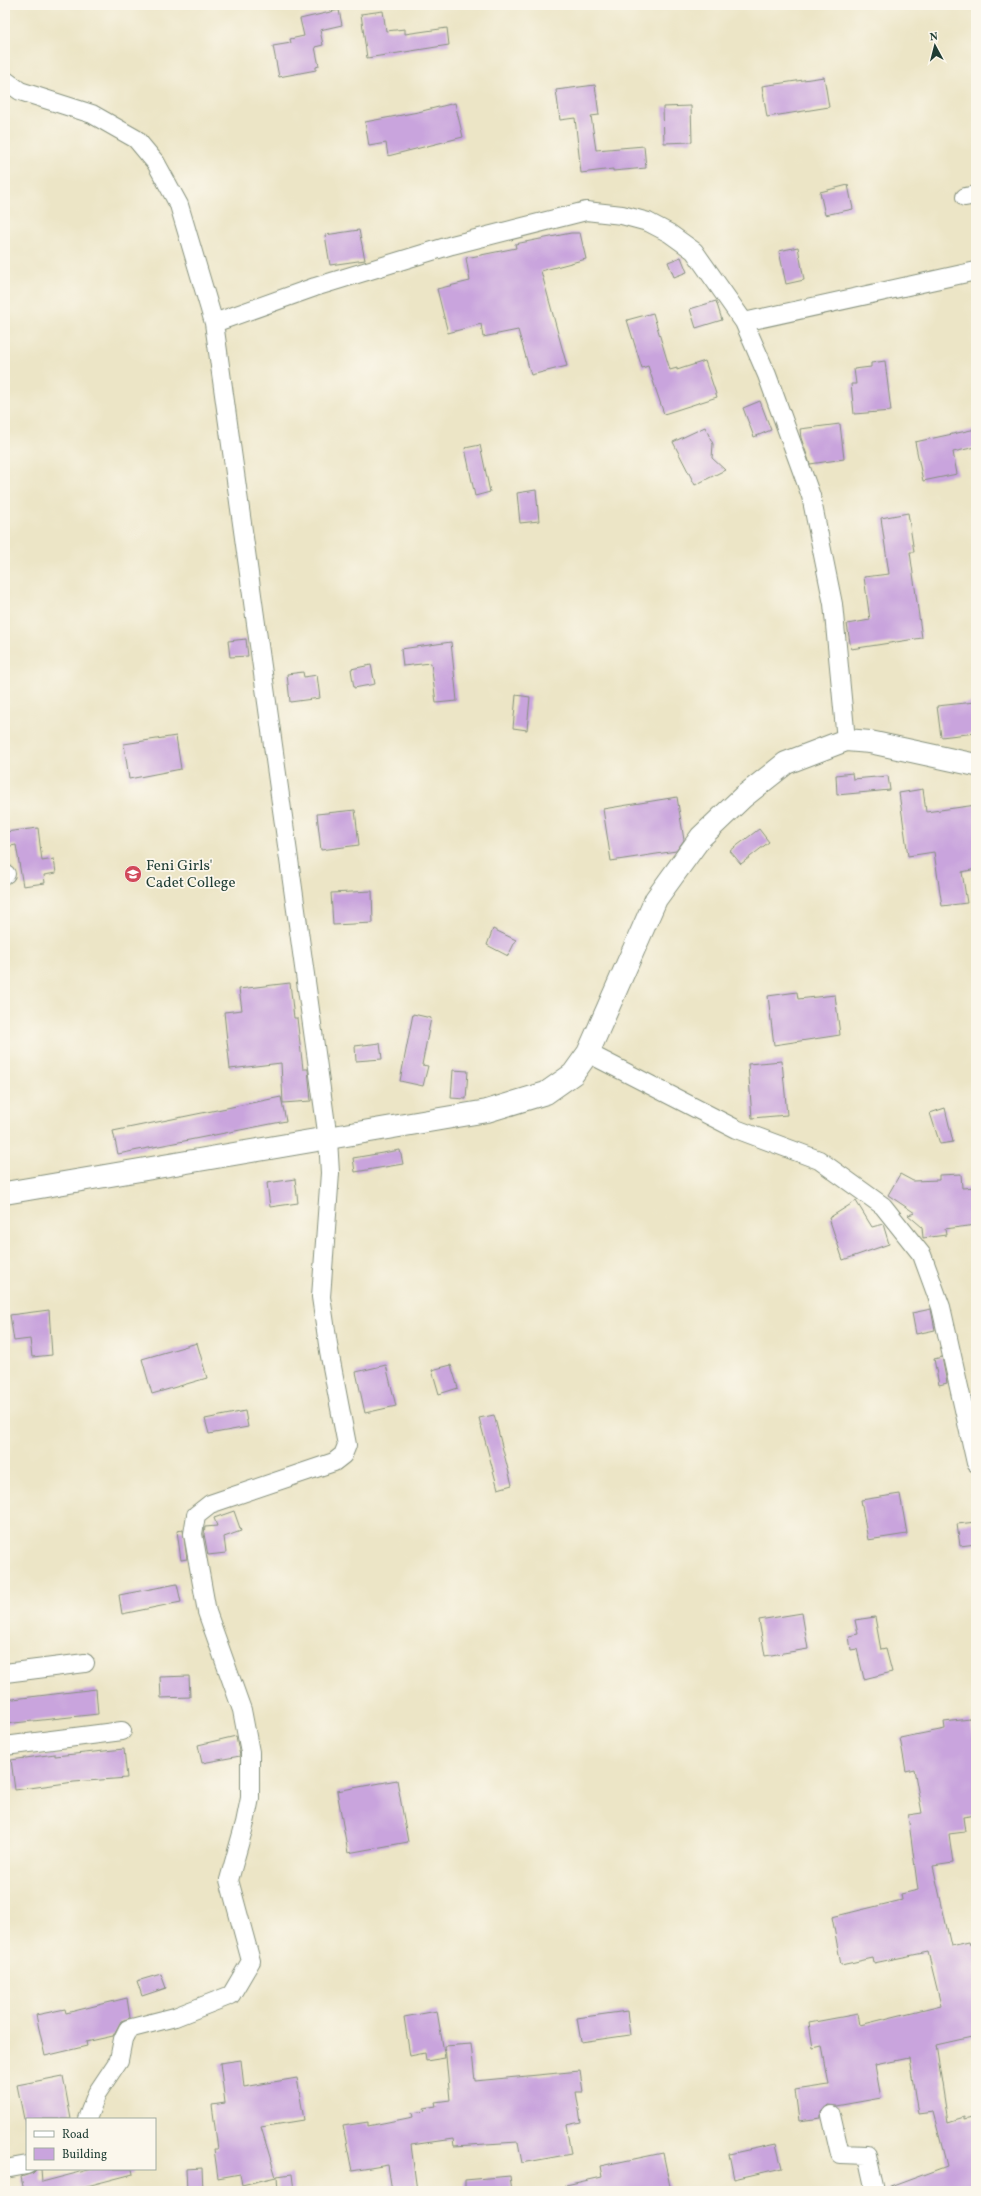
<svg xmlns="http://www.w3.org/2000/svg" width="981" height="2196" viewBox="0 0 981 2196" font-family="Vollkorn,serif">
<rect width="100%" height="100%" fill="#fbf7ec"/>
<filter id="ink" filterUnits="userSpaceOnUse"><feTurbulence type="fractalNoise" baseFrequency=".025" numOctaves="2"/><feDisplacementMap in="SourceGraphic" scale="8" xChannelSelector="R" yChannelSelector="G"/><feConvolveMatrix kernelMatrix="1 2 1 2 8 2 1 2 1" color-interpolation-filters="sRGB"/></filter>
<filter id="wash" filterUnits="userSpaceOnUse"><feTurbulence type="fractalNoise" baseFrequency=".012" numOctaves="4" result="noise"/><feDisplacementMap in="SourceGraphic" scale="16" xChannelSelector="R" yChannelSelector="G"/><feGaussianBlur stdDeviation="0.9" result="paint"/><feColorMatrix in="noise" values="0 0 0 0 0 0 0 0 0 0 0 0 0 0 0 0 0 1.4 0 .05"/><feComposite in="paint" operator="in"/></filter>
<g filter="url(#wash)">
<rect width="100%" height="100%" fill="#ece5c6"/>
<g id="blocks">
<!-- building -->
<path fill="#c9a4dd" d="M339,10L342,25L320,30L323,45L315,47L319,66L316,67V70L279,77L273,46L291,43L290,39L304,36L300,19Z
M383,11L386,31L405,29V34L447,28L449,45L367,58L361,14Z
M824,77L829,107L767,117L762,86Z
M595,85L599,115L591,116L596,150L644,146L646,168L613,171V169L581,173L575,118L560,120L556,90Z
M455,103L463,137L388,156L386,143L369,146L365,122L418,112Z
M691,106L692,142L664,143L663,107Z
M848,185L853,209L825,215L820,192Z
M359,230L365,260L330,265L325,235Z
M571,233H580L586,259L541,271L567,366L531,375L518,330L483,337L481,324L448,333L437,289L470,281L466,258L516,248L515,244Z
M798,247L804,280L786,284L779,251Z
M681,257L687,272L674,277L668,262Z
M716,301L722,320L696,328L690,309Z
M653,313L670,370L677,368V370L705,361L717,397L664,414L648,366L642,368L627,320Z
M885,361L891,411L854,414L851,384H856L854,369L871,367V363Z
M760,401L771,430L754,437L743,408Z
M840,424L844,459L810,464L801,438L800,429Z
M705,427L713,444L712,458L725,470L695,485L673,442Z
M976,429V447L953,452L957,474L923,481L915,442Z
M480,445L490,492L475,496L465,448Z
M536,490L539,521L520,523L517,493Z
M908,513L914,552H910L922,638L851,649L847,624L870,620L864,577L889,574L881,518Z
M246,639L248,656L230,657L228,641Z
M451,642L457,701L436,703L431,663L403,666L401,649Z
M371,665L375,684L354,688L351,669Z
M303,672L304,677L317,675L320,698L290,702L287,674Z
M516,695L530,697L527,730L513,728Z
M975,702L976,733L941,737L937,706Z
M176,736L181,769L129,779L124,744Z
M852,773L853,779L888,776L890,790L837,795L836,775Z
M923,789L926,812L976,805V869L962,872L967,903L942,906L934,852L908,856L899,793Z
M677,797L684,840L676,851L611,861L603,809Z
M355,810L359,845L321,850L317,814Z
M38,828L42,861L54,859L56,873L44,875L45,883L23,886L16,845L5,847V832Z
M759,829L769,842L741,864L730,851Z
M372,891L373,923L333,925L331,893Z
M493,929L516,940L508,956L487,945Z
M290,983L294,1018H297L303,1069H308L311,1101L283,1103L281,1063L230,1069L224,1012L242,1010L239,989Z
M797,992L798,999L835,995L840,1035L774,1045L768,996Z
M413,1014L431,1018L422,1065L428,1066L423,1086L400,1081Z
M380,1043L382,1059L356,1061L355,1046Z
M782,1061L787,1115L752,1118L748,1064Z
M453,1070L468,1071L466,1099L451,1098Z
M281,1097L286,1121L118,1154L113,1131Z
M945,1108L953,1142L940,1144L930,1113Z
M400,1150L403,1164L355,1172L353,1158Z
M900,1174L913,1181L939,1180V1175L961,1174L962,1188L976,1187V1225L945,1229L946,1235L923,1238L922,1227L908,1215L915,1213L888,1195Z
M295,1179L298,1203L270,1207L267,1183Z
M856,1201L872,1227L883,1224L889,1244L843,1260L829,1218Z
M931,1309L935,1330L916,1334L912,1313Z
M49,1310L52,1355L32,1357L30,1339L14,1341L10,1315Z
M197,1343L207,1378L152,1394L142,1359Z
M942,1357L947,1383L939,1385L934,1359Z
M386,1365L396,1406L365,1413L356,1372Z
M451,1365L458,1388L439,1394L432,1370Z
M245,1411L248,1427L209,1434L205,1419Z
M494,1415L512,1485L498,1489L479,1418Z
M900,1494L907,1534L868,1540L861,1500Z
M234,1511L241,1531L224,1537L226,1553L208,1555L204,1534L205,1527L217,1526L214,1518Z
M976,1522V1544L960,1546L957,1524Z
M183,1530L187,1559L181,1560L177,1531Z
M177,1584L181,1602L122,1614L119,1595Z
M802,1613L808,1649L765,1656L759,1620Z
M875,1617L881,1650L886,1649L892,1672L864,1679L857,1649L851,1650L849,1636L858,1634L855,1620Z
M189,1676L190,1697L161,1698L160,1677Z
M96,1689L98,1714L5,1724V1700Z
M970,1719L976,1747V1815L963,1817L965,1832L949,1834L953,1863L933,1866L951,1946L969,1942L970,1945L976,1943V2036L936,2045L948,2122L964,2117V2120L976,2117V2191H885V2189L947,2166L933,2112L918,2114L909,2058L875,2065L881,2098L836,2106L828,2105L821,2112V2118L799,2121L795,2090L829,2085L822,2046L813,2048L809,2023L858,2014L860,2025L941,2005L928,1952L874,1963L873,1958L841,1965L832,1917L902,1900L901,1894L918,1890L908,1815L922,1813L914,1769L906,1771L900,1738L945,1729L944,1722Z
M236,1736L240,1756L202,1763L198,1745Z
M124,1749L127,1778L74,1782L15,1790L11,1760L55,1754V1756Z
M397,1780L408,1842L348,1853L337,1791Z
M161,1974L166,1988L142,1996L137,1981Z
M127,1998L130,2018L121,2021L113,2036L86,2042L87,2046L45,2056L36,2015L65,2009L66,2013Z
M437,2011L445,2058L426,2061L425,2053L410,2056L404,2017Z
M627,2011L630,2035L581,2042L577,2018Z
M471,2044L475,2081L580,2071L583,2092H576L581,2122L566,2125L571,2154L522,2163L518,2142L454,2146L453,2139L411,2145L417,2191H392L388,2165L352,2171L343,2126L368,2122V2126L413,2117L412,2113L425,2111L424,2108L436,2106L435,2102L450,2100L445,2046Z
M241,2060L244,2087L297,2078L304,2120L261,2127L276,2177L242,2185L240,2174L218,2178L214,2149H218L212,2105L225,2103L220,2063Z
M63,2076L71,2119H24L17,2085Z
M776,2144L782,2168L734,2179L729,2154Z
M663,2153L671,2191H567L566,2185L602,2177L600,2166Z
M202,2168L203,2191H187L186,2169Z
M37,2169H41L42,2182L92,2169H132L133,2174L68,2191H24L21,2177L33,2173Z
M292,2174L294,2191H278L277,2176Z
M510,2176L512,2191H465V2180Z"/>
</g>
</g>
<g filter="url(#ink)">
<use href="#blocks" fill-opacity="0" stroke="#86917d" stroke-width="1"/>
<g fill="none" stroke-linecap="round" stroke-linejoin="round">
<defs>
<path id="minor" d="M5,80L20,91L92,114L136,139L156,163L179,205L214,323L328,1139L330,1173L321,1297L329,1351L347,1445L343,1455L334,1462L210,1504L196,1515L193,1534L207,1612L242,1710L250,1752V1798L245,1823L229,1880L251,1961L231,1995L175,2017L128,2029L123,2039L119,2060L97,2093L87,2119
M965,197L976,195
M744,322L976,271
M214,323L315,287L452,245L586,211L622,215L648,222L669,233L694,251L744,322L767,375L811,496L833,604L846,740
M5,874H6
M588,1053L736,1129L819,1160L883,1206L922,1255L941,1307L976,1463
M5,1673L85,1663
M5,1746L122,1731
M831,2115L840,2154L867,2155L875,2191
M5,2169L27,2165"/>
<path id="major" d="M5,1193L487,1111L546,1093L573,1074L588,1053L656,899L701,837L743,797L786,763L846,740L870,742L976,765"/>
</defs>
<!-- minor casing -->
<use href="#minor" stroke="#86917d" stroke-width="20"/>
<!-- major casing -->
<use href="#major" stroke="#86917d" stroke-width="24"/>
<!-- minor -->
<use href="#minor" stroke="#fff" stroke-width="18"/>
<!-- major -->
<use href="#major" stroke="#fff" stroke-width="22"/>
</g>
</g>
<!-- icons -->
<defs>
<symbol id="university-disc" viewBox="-11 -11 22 22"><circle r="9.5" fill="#d1495b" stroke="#fbf7ec"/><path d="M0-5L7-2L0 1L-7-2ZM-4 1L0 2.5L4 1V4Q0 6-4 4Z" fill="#fff"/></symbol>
</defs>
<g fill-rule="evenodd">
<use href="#university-disc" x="123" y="864" width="20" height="20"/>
</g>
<g text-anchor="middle" stroke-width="3.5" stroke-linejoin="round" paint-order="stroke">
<!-- poi labels -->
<g font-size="15" fill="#1f3d34" stroke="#fbf7ec" text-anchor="start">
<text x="146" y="870">Feni Girls'<tspan x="146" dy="17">Cadet College</tspan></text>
</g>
</g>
<!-- margin -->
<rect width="981" height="2196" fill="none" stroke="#fbf7ec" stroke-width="20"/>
<!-- legend -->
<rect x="26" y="2118" width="130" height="52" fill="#fbf7ec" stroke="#a3ada2"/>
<rect x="34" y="2131" width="20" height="6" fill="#ffffff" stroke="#a3ada2"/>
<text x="62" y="2138" font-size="12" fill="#1f3d34">Road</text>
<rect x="34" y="2148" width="20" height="12" fill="#c9a4dd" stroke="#a3ada2"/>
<text x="62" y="2158" font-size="12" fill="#1f3d34">Building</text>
<!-- north arrow -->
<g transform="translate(935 46) rotate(353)" stroke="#fbf7ec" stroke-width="3" paint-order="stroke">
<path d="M0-3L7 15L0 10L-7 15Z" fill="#1f3d34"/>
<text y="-6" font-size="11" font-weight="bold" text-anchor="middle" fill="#1f3d34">N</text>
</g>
</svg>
